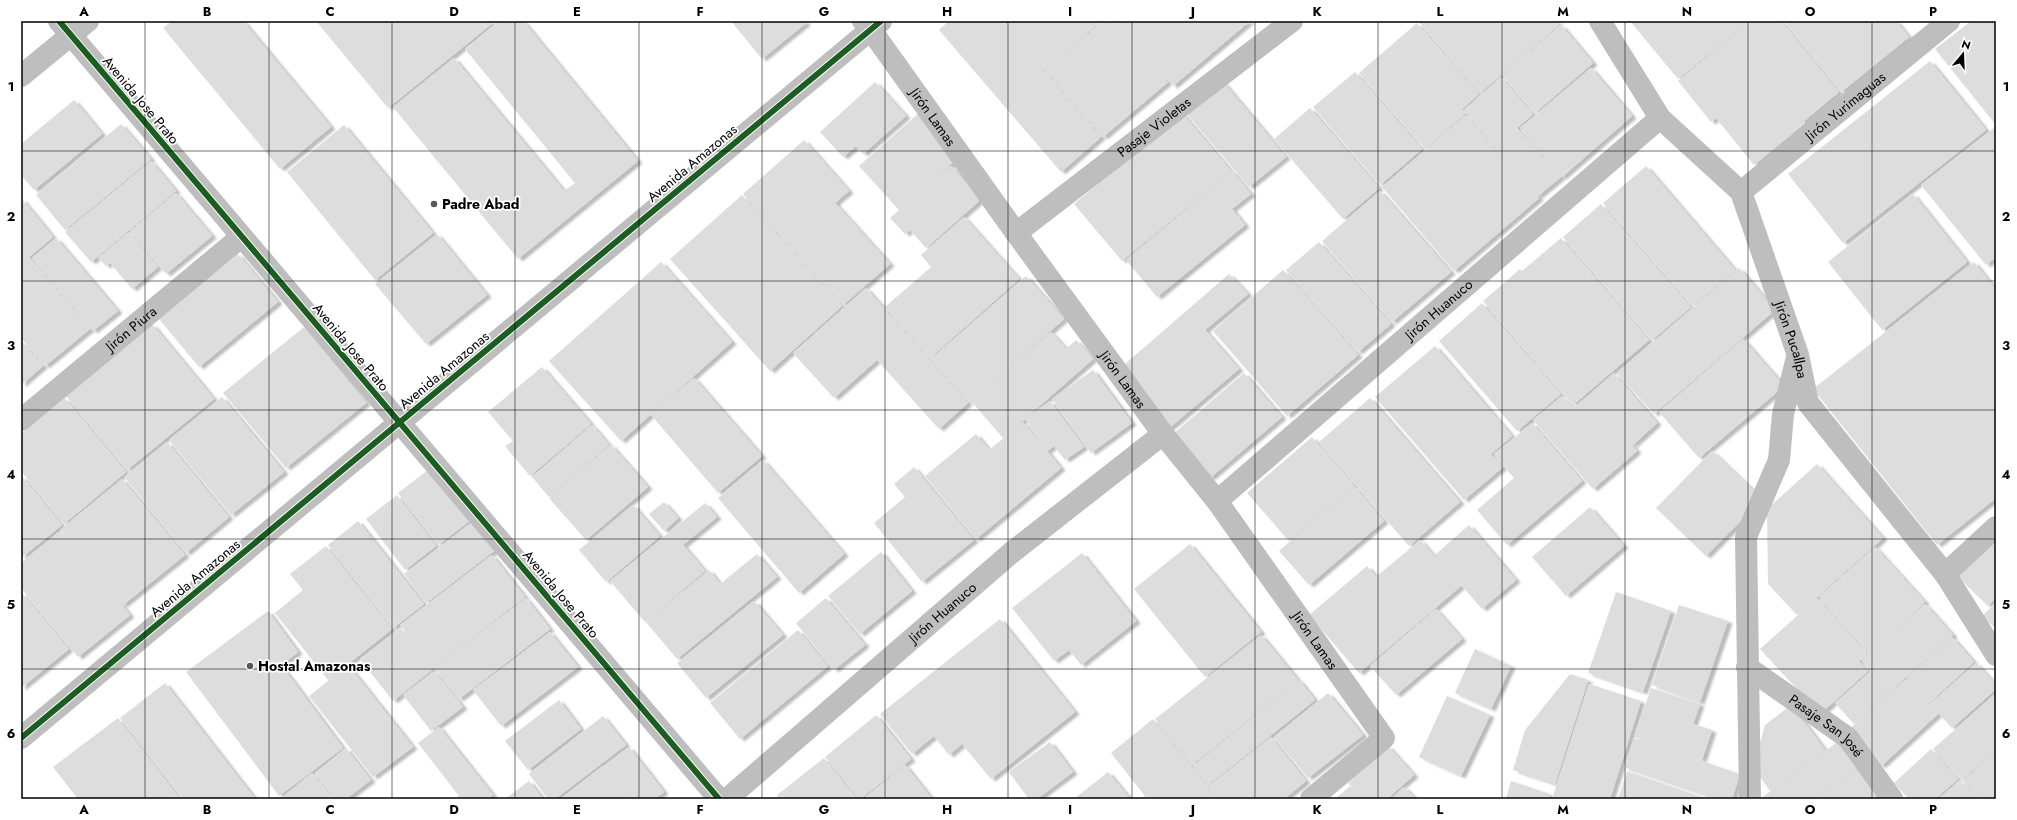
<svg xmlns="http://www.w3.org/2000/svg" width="2017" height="820" viewBox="0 0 2017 820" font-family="Jost,sans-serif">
<defs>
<filter id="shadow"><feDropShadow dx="4.5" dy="2.5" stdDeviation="1" flood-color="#0004"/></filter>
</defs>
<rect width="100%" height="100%" fill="#fff"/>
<!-- building -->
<path fill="#ddd" fill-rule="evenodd" filter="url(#shadow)" d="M172,21H243L331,127L280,169L163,28Z
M316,21H495L388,108Z
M499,21H523L638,161L518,259L393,107L454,58L564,191L575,183L465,49Z
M731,21H805L806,23L762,59Z
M949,21H1001L1101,137L1061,172L939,30Z
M1002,21H1101L1044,70Z
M1103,21H1116L1168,82L1103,137L1045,70Z
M1117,21H1250L1173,86Z
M1418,21H1556L1559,25L1480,93Z
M1630,21H1749L1678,79Z
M1750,21H1781L1839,92L1804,121L1805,123L1754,165L1716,118L1711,122L1678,81ZM1745,48L1800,116L1745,49Z
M1784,21H1896L1909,37L1841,92Z
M1971,21H1996V125L1935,49Z
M1417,23L1479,94L1462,109L1466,113L1425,149L1359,73Z
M1561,25L1593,63L1535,113L1502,75Z
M1930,61L1986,130L1843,243L1788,174Z
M1591,68L1632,116L1562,177L1520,128Z
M1355,72L1422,149L1380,185L1313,107Z
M1501,77L1533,114L1517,128L1561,177L1538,196L1464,110Z
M875,82L906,116L863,154L856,146L843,157L820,132Z
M1223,82L1286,157L1249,187L1186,113Z
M74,100L102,134L34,190L21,175V144Z
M1310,108L1379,188L1343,219L1274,139Z
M1182,113L1231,171L1122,261L1074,204Z
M918,114L958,158L917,194L951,166L965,182L972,176L987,194L926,248L910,230L905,234L890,218L899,210L859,166Z
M1466,115L1539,198L1454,271L1382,187Z
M121,124L151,159L65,230L36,195Z
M344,125L433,233L375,280L287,172Z
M1994,128L1996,131V257L1986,265L1921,185Z
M804,140L849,191L835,203L890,264L843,305L743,194Z
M151,161L176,191L91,262L65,232Z
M1646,166L1735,270L1693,306L1603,203Z
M1232,171L1251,194L1232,209L1245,225L1157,297L1126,260Z
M1380,191L1451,272L1392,322L1322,241Z
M176,193L212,236L166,274L130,231Z
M1913,194L1967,262L1882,330L1828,262Z
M742,195L842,306L770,371L670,259Z
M21,198L53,237L29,257L90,329L45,366L21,338Z
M1601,204L1691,307L1652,340L1563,237Z
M964,217L1019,279L930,358L885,307L931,267L921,255Z
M129,232L158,267L132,289L110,263L106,266L98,258Z
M437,234L487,295L426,344L375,284Z
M56,238L118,311L93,331L32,258Z
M1561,238L1649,340L1573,405L1483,301L1520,269L1531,282L1522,271Z
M1319,242L1391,324L1358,352L1286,270Z
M238,254L278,302L199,367L159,319Z
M661,262L732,342L621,441L549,361Z
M1974,262L1996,290V498L1937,545L1813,389Z
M1739,268L1775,310L1654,414L1617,373Z
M1283,270L1358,355L1287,416L1213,331Z
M1229,274L1248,294L1205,330L1239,369L1168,429L1118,370Z
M1026,276L1064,319L969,402L931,359Z
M866,288L968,403L939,429L877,360L834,398L793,353Z
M1482,303L1561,394L1517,431L1439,341Z
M152,324L214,399L127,470L65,395Z
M304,327L366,403L286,468L223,393Z
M1051,332L1066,349L1076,340L1093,359L1003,438L971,401Z
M1743,339L1784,386L1699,458L1659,412Z
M21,340L43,366L21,385Z
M1435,346L1512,436L1491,454L1503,467L1464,500L1375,397Z
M542,367L591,424L530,476L505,446L513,441L488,412Z
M1093,370L1132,423L1091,453L1052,399Z
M1244,373L1282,417L1210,478L1172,435Z
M1614,373L1657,423L1633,445L1589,395Z
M694,378L762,456L718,493L651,415Z
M1589,395L1637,451L1593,489L1533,420L1562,396L1573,408Z
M222,397L284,472L231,515L169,440Z
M65,398L126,472L64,524L21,471V434Z
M1370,398L1460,502L1409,546L1319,442Z
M1050,401L1084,447L1065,460L1054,446L1047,451L1025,419Z
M1023,422L1061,468L976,539L925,476L976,434L989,450Z
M1532,423L1582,481L1507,545L1477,510L1514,478L1494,454Z
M592,425L609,445L549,497L532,477Z
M1312,437L1354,485L1289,541L1247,493Z
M167,442L229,517L186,553L124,477Z
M611,445L648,487L586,540L549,498Z
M1712,451L1762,499L1706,556L1656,508Z
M763,460L844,554L799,593L718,498Z
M1817,464L1883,538L1797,615L1768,584L1767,509Z
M432,467L472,519L438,545L398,493Z
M914,467L974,540L922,582L874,523L905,497L894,484Z
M21,475L62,525L21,558Z
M122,479L185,555L123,605L60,530Z
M1354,486L1384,521L1309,585L1279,551Z
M397,495L436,546L405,570L366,519Z
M664,502L678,518L664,531L649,514Z
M705,503L717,517L683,545L705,571L645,622L610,581Z
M633,505L660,536L606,582L579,550Z
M1590,507L1624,546L1566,596L1532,557Z
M358,521L424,604L393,628L328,545Z
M471,523L494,551L426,603L404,574Z
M1469,525L1516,580L1482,609L1435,555Z
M60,531L130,615L78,657L21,588V563Z
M1420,540L1461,586L1359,673L1309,615L1367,566L1376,577Z
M1990,541L1996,547V598L1988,606L1956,575Z
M1190,544L1261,632L1205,677L1134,589Z
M326,546L392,629L328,680L275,613L303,590L290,574Z
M1875,547L1925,602L1869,653L1819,597Z
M881,552L912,591L860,634L828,596Z
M1082,553L1136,621L1081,665L1069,650L1054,661L1012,608Z
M757,554L777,577L677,659L646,622L709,570L720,584Z
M492,555L525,597L433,668L400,625Z
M21,592L69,649L21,688Z
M1616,592L1671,611L1643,692L1588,673Z
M526,598L550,629L459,699L434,668Z
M826,598L865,645L834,670L796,623Z
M1817,598L1867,653L1859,661L1868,671L1820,714L1760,649Z
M754,601L783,635L706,698L677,663Z
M1996,602V629L1982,616Z
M1925,604L1953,635L1854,724L1835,703L1871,671L1861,660Z
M1679,605L1728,621L1700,702L1652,685Z
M1436,609L1462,639L1396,695L1370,666Z
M268,611L298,652L281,665L343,748L279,796L186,672Z
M1000,619L1075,712L991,779L962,744L949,755L934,736L912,754L880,714Z
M401,628L433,669L393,701L360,659Z
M798,630L828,666L740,739L710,703Z
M550,632L578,667L501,726L473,690Z
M1261,635L1298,680L1192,765L1155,719Z
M1952,637L1974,662L1929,703L1907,678Z
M1475,649L1511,666L1491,709L1455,693Z
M1976,663L1996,685V689L1952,728L1930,704Z
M348,665L413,747L373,777L309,696Z
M434,671L463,707L431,731L403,695Z
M1570,674L1588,680L1555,784L1513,770L1525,730Z
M1906,679L1938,714L1881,766L1848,730Z
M1299,680L1315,700L1208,785L1193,766Z
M165,683L255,799H183L120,718Z
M1589,684L1641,701L1610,799H1552Z
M1651,688L1700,704L1693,724L1712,730L1702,760L1634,737Z
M1328,693L1363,735L1308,778L1274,737Z
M1996,693V750L1962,780L1933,749Z
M1447,696L1490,715L1461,776L1419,757Z
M559,700L581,729L528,770L505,741Z
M1791,705L1825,750L1770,791L1753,767L1765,725Z
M876,715L911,759L860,799L825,757Z
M603,716L626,745L555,799H548L529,774Z
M118,718L180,799H78L53,767Z
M1153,719L1218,799H1141L1145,796L1111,753Z
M439,727L493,795L487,799H455L459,796L418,743Z
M1271,737L1306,781L1284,799H1219L1209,786Z
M1634,738L1740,774L1732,799H1718L1624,767Z
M1839,741L1858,767L1814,799H1760Z
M1050,742L1073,772L1037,799H1029L1009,772Z
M1388,746L1414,775L1387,799H1335L1350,786L1361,797L1348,783Z
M629,747L664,792L654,799H632L605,765Z
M346,748L371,780L346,799H336L315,773Z
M1931,749L1958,779L1935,799H1909L1894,783Z
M1996,751V799H1979L1963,781Z
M824,758L857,799H779L777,795Z
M604,765L631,799H560Z
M905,765L932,799H863Z
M1858,768L1881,799H1815Z
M1627,771L1708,799H1618Z
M1108,772L1130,799H1074Z
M312,773L334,799H280Z
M1960,780L1977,799H1938Z
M529,781L543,799H505Z
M1511,781L1550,794L1548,799H1506Z
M1404,787L1416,799H1391Z"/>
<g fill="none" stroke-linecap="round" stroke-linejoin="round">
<!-- minor -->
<g stroke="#bebebe" stroke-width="22">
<path d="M59,21L719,799"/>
<path id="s1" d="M863,21L871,30L1016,233L1163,434L1217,501L1384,738L1311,799"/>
<path id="s2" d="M1600,21L1660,118L1741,192L1798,355L1808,403L1945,574L1996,655"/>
<path d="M21,76L88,21"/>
<path id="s3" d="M1741,192L1949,21"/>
<path id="s4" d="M1016,233L1292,21"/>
<path id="s5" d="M21,420L241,237"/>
<path id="s6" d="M1217,501L1660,118"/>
<path d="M1945,574L1996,527"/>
<path id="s7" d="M1747,667L1848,738L1892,799"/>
<path d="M21,738L881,21"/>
<path id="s8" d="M727,799L1011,553L1163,434"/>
<path d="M1750,799L1746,537L1779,460L1783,414L1796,361"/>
</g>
<defs>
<path id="cycleway" d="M59,21L719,799
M21,738L881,21"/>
</defs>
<!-- cycleway casing -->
<use href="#cycleway" stroke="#fff" stroke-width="8"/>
<!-- cycleway -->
<use href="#cycleway" stroke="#1b5e20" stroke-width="6"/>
</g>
<!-- grid -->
<path fill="none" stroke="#000" stroke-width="1" stroke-opacity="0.55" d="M145,21V799M269,21V799M392,21V799M515,21V799M639,21V799M762,21V799M885,21V799M1008,21V799M1132,21V799M1255,21V799M1378,21V799M1502,21V799M1625,21V799M1748,21V799M1872,21V799M21,151H1996M21,281H1996M21,410H1996M21,539H1996M21,669H1996"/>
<!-- markers -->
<g fill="#595959" stroke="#fff" stroke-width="1.5">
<circle cx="434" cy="204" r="4"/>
<circle cx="250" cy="666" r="4"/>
</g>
<g text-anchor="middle" stroke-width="3.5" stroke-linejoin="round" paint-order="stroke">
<!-- street labels -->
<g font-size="14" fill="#000" stroke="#fff">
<text transform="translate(141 100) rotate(50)" y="5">Avenida Jose Prato</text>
<text dy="5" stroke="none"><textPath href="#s3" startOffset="135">Jirón Yurimaguas</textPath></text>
<text dy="5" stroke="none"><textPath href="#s1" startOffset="119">Jirón Lamas</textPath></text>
<text dy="5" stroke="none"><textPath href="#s4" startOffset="174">Pasaje Violetas</textPath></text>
<text transform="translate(692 163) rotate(-40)" y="5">Avenida Amazonas</text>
<text dy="5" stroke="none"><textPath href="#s6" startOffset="293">Jirón Huanuco</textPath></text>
<text dy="5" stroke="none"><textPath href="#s5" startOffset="143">Jirón Piura</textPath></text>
<text dy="5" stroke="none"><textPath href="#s2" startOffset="380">Jirón Pucallpa</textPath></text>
<text transform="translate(351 347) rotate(50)" y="5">Avenida Jose Prato</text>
<text transform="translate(444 370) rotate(-40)" y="5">Avenida Amazonas</text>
<text dy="5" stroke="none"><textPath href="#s1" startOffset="443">Jirón Lamas</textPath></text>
<text transform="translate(195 578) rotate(-40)" y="5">Avenida Amazonas</text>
<text transform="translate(561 594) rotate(50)" y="5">Avenida Jose Prato</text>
<text dy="5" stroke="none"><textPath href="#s8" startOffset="285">Jirón Huanuco</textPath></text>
<text dy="5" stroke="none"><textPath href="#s1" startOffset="767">Jirón Lamas</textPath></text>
<text dy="5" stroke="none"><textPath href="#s7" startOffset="99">Pasaje San José</textPath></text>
</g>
<!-- poi labels -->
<g font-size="14" font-weight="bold" fill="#000" stroke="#fff" text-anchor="start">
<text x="442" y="209">Padre Abad</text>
<text x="258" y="671">Hostal Amazonas</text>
</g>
</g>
<!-- border -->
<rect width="2017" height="820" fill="none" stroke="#ffffff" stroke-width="44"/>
<!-- north arrow -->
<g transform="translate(1963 54) rotate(19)" stroke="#ffffff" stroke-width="3" paint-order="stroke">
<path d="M0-3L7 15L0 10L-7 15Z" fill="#000000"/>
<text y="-6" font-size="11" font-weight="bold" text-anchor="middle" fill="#000000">N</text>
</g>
<rect x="22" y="22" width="1973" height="776" fill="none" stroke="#000" stroke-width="1.5"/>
<g font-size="13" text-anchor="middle" font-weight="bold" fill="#000">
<text x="84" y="16">A</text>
<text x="207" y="16">B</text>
<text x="330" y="16">C</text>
<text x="454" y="16">D</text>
<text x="577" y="16">E</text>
<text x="700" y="16">F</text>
<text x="824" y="16">G</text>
<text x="947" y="16">H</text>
<text x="1070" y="16">I</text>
<text x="1193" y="16">J</text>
<text x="1317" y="16">K</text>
<text x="1440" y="16">L</text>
<text x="1563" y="16">M</text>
<text x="1687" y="16">N</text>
<text x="1810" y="16">O</text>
<text x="1933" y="16">P</text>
<text x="11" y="91">1</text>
<text x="2006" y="91">1</text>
<text x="11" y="221">2</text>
<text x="2006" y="221">2</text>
<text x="11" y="350">3</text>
<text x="2006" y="350">3</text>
<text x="11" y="479">4</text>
<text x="2006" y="479">4</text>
<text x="11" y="609">5</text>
<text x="2006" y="609">5</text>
<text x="11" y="738">6</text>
<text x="2006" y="738">6</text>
<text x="84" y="814">A</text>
<text x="207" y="814">B</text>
<text x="330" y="814">C</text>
<text x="454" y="814">D</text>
<text x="577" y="814">E</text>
<text x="700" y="814">F</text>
<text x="824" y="814">G</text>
<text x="947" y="814">H</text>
<text x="1070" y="814">I</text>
<text x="1193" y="814">J</text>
<text x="1317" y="814">K</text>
<text x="1440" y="814">L</text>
<text x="1563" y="814">M</text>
<text x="1687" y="814">N</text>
<text x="1810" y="814">O</text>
<text x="1933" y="814">P</text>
</g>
</svg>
